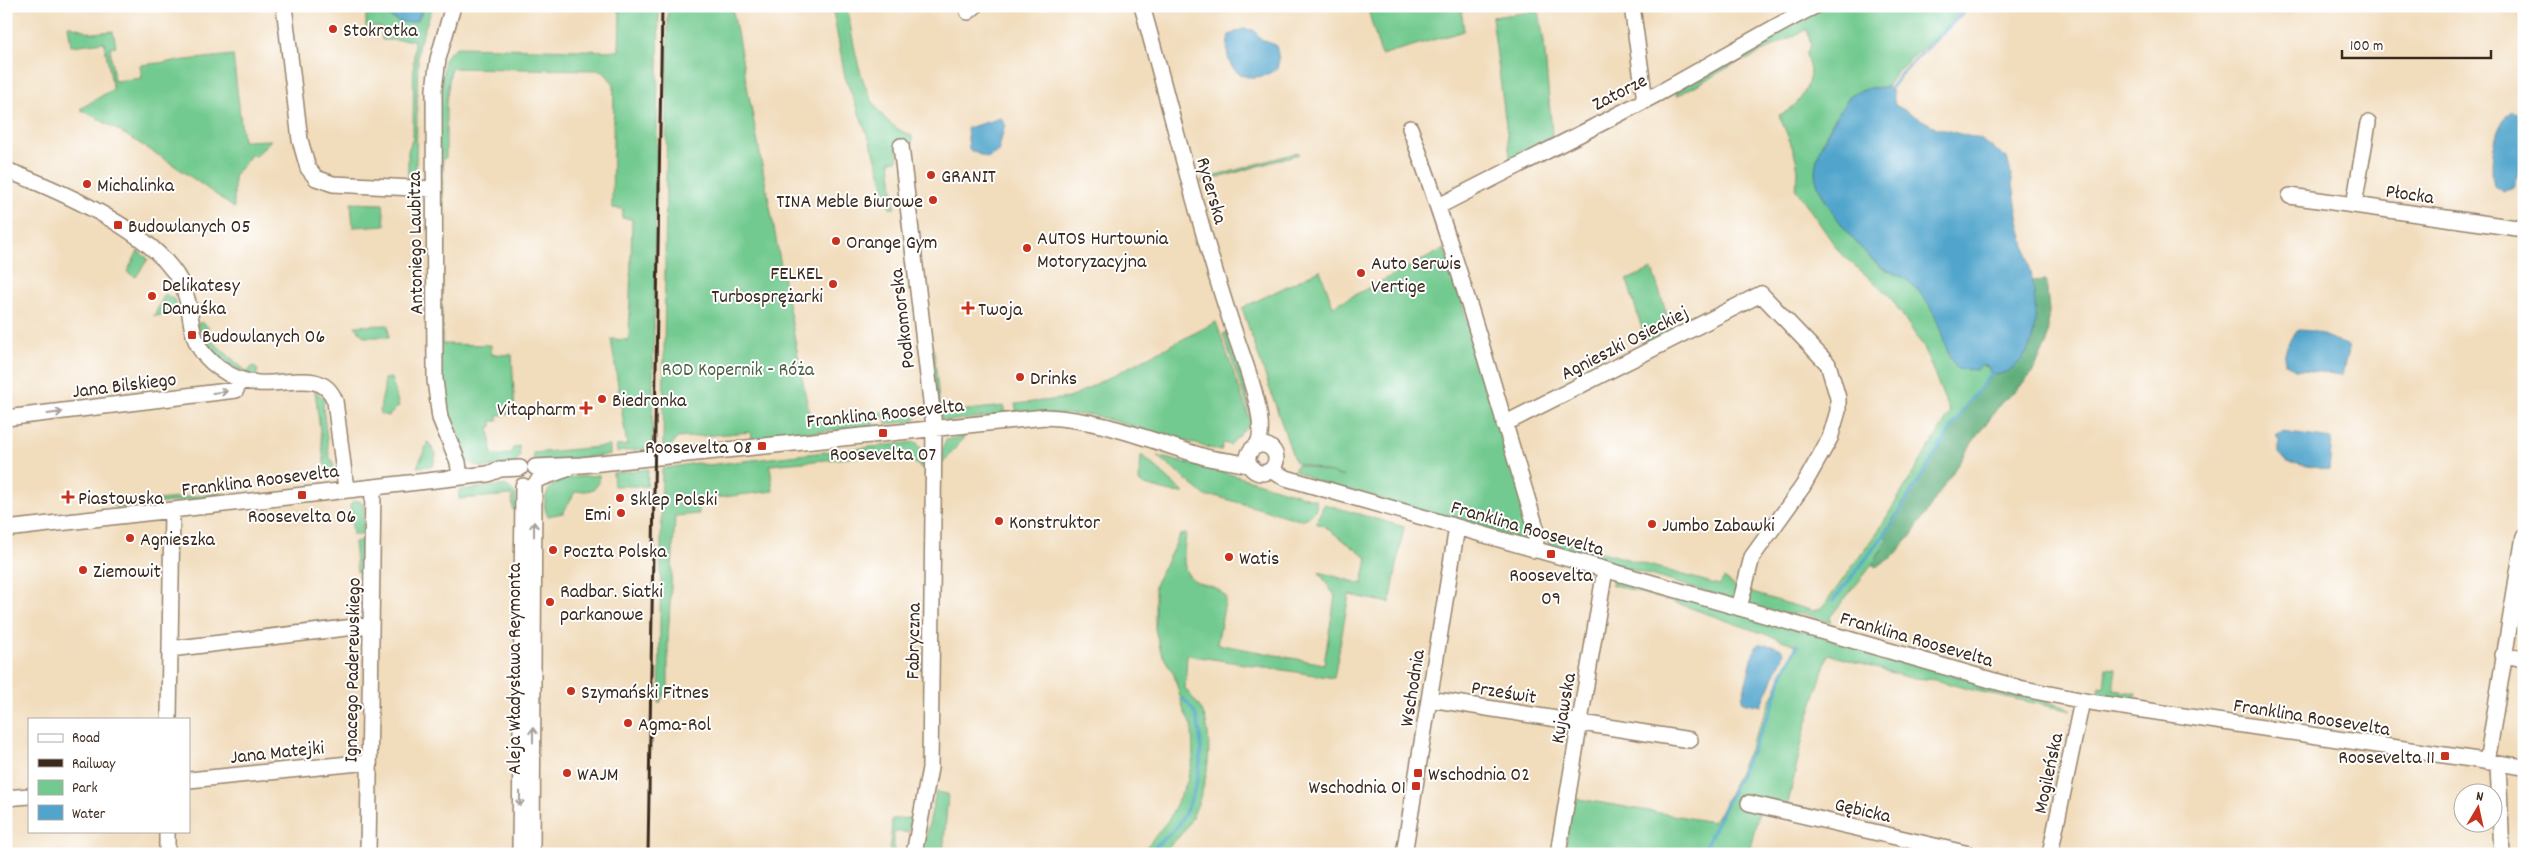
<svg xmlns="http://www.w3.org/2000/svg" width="2530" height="860" viewBox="0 0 2530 860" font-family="Dekko,sans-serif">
<rect width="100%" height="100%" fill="#fff"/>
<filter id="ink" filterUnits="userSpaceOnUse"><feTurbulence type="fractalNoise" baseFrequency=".02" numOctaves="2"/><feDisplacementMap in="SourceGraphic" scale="10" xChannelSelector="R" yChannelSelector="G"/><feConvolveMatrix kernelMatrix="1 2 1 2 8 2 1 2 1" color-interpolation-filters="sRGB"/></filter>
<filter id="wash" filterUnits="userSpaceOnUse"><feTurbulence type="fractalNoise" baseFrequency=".0096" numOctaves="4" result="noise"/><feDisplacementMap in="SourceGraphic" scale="20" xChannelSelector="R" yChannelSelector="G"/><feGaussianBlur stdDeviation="1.12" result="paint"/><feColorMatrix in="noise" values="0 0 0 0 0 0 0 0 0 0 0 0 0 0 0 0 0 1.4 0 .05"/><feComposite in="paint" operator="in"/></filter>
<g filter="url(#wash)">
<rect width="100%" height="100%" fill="#f1dcbb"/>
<!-- green -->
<path fill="#73ca90" stroke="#577a57" d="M366,6H380L386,15L399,22L421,15L423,6H433L418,47L416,168L411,182L360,179H408V151L413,138L414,40H382L381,27H366Z
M612,6H659L652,448L617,452L616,446L627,445L611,339L629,340L632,219L622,218L623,209L612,208L614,84L602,70L451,68L446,103V158H443L442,292L438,290V118L444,60L449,52L457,47L619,51L620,13Z
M668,6H732L810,419L892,411L894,416L918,415L914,421L887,424L886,417L873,418V426L752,439L751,432L677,438L671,446L663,447Z
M832,6L847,7C856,54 861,117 912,136V145L897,147L898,160L890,161L895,208H890L874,152L845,77Z
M1367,6H1461L1464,31L1381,55Z
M1827,6H1966L1935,38L1897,71L1887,87L1870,88L1852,94C1836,114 1816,145 1816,172C1815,197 1860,249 1878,265C1887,272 1900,274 1908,281C1930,299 1945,328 1948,357L1988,367L1991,374L1964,408L1884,535L1888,539L1873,564L1830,617V622L1802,613L1786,615L1752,605L1748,599L1749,592L1813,611L1823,607L1878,531L1950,413L1924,348L1889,295L1840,253L1795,188C1805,167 1787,136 1779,115C1796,109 1808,92 1810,73C1810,67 1807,60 1806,54L1811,45L1807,29L1748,59L1740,61L1677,96L1676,89Z
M1539,11L1544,42L1552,134L1547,145L1511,164L1492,17Z
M68,25L93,33L113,31L116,46L110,47L114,81L142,78L140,65L233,55L243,141L271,140L255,157L252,154L234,176V208C185,171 134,138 80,109L113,89L104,42L71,46Z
M1298,152L1299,154L1201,183L1202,180Z
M351,203L383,204L385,225L353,227Z
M1444,249L1456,284L1533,534L1527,541L1316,481L1294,470L1297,464L1344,477L1295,462L1242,308L1320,270L1333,306Z
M138,251L148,259L136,277L127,272Z
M1652,269L1673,333L1647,345L1627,280Z
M165,294L176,301L175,314L154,316Z
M442,304V344L491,345V354L512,355L515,414L498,415V421H492V427H489L492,455L510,454L513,448L519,446L520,455L516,463C505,464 491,469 481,467C435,460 440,339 439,305Z
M202,322L209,328L204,334L247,372L253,366L258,370L256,377C227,366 209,354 197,324Z
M1216,322L1251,423L1230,445L1223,443L1221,451L1092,415L1017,413L1015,404L1069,398Z
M388,325L389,337H364L355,326Z
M1227,332L1244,382L1253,421L1223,334Z
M934,350L939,402L950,412L1004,406V415L948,421L940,417L930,354Z
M391,378L399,406L389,416L380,414C380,400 385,395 384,379Z
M315,391L325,399L323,406L329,456C334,463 336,469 330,476L326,477Z
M965,436L943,463L941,462L942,450L946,440Z
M428,442L436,454L433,466L417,467Z
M916,442L924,452L922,468L901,453L770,465L773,491L698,500L699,514L675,516L668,639V686L659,704L662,469L696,463L708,465Z
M610,446V455L537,462L534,460L533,453Z
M1141,456H1143L1184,493L1171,492L1141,484L1139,481Z
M1157,456L1223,472L1316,500C1318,513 1311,516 1300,520L1215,496L1207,497Z
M648,469L647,486H614L613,473Z
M599,475V483L593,490L575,492L563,513L548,516C544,510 544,502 546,496C552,475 580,477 599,475Z
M506,485L516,494V509L513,510L512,495L459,499V490Z
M223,493L209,498L117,508L113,505Z
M353,501H360L364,506L363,535H353L350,505Z
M1324,504L1404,527L1390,603L1349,595L1334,678L1187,655L1185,688C1190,696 1200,705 1203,713C1217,747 1204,804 1183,832C1177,840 1168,846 1161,854H1141L1169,819L1187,782L1193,758L1192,727L1184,711L1174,675L1161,652L1155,629V585L1180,535L1186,534C1184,554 1178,578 1203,584C1214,587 1218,588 1226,597L1217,644L1324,664L1335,596L1319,572L1362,584L1367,558L1324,526L1316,523Z
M1546,536L1719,585L1724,578L1739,589L1737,596L1729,598L1550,546Z
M364,540V570L357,572L354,542Z
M1616,578L2065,707L2072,711L1968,689L1935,680L1906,677L1828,654L1805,729L1787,808L1759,810L1749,854H1564L1573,798L1713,822L1722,809L1796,645L1682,605L1611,584Z
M2106,668L2116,669L2113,690L2136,693L2135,702L2100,695L2099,687L2104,688Z
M936,792L948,794L943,854L923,852Z
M911,818L909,832H894V852H890L892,819Z"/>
<!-- forest -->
<path fill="#5eae7a" stroke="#4c6c4c" d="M2046,280L2049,311L2047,342L2033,372L2022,385L2001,403L1972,443L1911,536L1894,556L1876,567L1873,564L1888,539L1883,535L1964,408L1991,374L1996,375L2028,352L2034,333L2032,281Z"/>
<!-- water -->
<path fill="#51a5cc" stroke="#466875" d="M380,6H423L418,20C401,27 390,18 380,6Z
M1243,29L1254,30L1262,40L1276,45L1279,60L1277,69C1246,89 1220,71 1229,35Z
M1887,87L1892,90L1895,105L1937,128L1980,139L2007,158C2013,179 2015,200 2019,221C2028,262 2053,335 2015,366C2007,372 2001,376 1991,374L1988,367L1982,365L1977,370L1957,369C1941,347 1942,318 1923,297C1919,291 1913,284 1907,280C1899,274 1888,272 1880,266C1861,252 1816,197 1815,173C1815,149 1838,112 1852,94L1870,88Z
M2512,111L2524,115V157L2513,187L2503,192L2494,186C2489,166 2493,124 2512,111Z
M1001,118L1005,124L998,152L987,158L969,150L967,128Z
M2299,330L2313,331L2349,346L2342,375L2295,369L2285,363C2283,352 2289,336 2299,330Z
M2282,432L2332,439L2329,470L2287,462L2279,453V440L2276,436Z
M1759,644L1775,646L1783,650L1784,654L1761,706L1743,702L1742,699L1755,647Z"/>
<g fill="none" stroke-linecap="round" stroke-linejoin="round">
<!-- stream -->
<path stroke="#51a5cc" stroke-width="3" d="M1890,89L1900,75L1970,6
M1833,601L1891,526L1964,408L1991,374
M1149,854C1157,842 1172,835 1179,824C1198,793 1207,751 1196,717C1194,710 1188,703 1183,698
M1702,854L1772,708L1783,672L1798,645"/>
</g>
</g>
<g filter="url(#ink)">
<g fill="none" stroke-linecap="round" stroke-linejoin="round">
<defs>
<path id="minor" d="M284,6L300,140L308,168L316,178L333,184L433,189
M453,6L438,59L434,89L435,380L440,418L458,462L460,477
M1142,6C1175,123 1202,242 1243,357C1250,377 1268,427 1257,445
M1632,6L1645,101
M968,12L975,6
M1410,128C1459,260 1496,397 1537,531L1535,550
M901,146L934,427L930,768L914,854
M6,170C58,190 153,231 180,281C198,314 181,341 219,368C230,376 244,382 258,383C285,386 323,368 335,401L346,489
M2290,196L2524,229
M2354,205L2368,123
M1439,206C1512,168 1586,132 1659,93C1711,65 1761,33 1815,6
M6,418L236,390L240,379
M1504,424L1761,294L1828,364L1838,398V411L1830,438L1803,486L1752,557L1739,608
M1248 459a14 14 0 1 1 28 0a14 14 0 1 1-28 0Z
M535,467L581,465L1045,417C1102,419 1151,441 1205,457C1220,461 1236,461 1251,466
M1271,471L1286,478L2019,688L2090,702L2524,767
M539,479L567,469
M6,529L488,474L500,469L520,468
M170,649L371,625
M2503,655L2524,659
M1430,699L1690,740
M169,719L172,510
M2487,762L2524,536
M2498,764L2502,854
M189,780L369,762
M6,798L29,796
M1749,803L1969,854
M167,854V831
M368,854L373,487
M520,854L523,486
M532,854L534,485
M1404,854L1457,527
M1558,854L1605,570
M2050,854L2082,701"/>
</defs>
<!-- minor casing -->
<use href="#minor" stroke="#96836c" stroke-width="18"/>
<!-- minor -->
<use href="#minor" stroke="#fff" stroke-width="15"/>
<!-- rail -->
<path stroke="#3b2a1e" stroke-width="3" d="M648,854L662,6"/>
</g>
<!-- one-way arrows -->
<defs><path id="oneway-shaft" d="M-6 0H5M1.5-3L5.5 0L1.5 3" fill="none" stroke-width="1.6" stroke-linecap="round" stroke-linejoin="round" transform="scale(1.25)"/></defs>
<g stroke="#a79f9a">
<use href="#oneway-shaft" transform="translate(220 392) rotate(-7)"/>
<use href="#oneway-shaft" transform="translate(55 413) rotate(-7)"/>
<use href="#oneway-shaft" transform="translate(534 529) rotate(-90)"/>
<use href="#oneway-shaft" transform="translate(533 735) rotate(-90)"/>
<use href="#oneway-shaft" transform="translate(520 799) rotate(90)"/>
</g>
</g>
<!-- markers -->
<g fill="#c8321e" stroke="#fff" stroke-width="2">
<circle cx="333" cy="29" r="5"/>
<circle cx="931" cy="175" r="5"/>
<circle cx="87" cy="184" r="5"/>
<circle cx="933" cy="200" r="5"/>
<rect x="113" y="220" width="10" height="10" rx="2.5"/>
<circle cx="836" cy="241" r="5"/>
<circle cx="1027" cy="248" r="5"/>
<circle cx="1361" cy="273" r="5"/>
<circle cx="833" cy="284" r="5"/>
<circle cx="152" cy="296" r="5"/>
<path d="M965.5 300.5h5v5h5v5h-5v5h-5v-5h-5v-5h5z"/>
<rect x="187" y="330" width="10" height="10" rx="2.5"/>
<circle cx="1020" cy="377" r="5"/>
<circle cx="602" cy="399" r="5"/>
<path d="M583.5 400.5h5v5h5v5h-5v5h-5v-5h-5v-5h5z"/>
<rect x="878" y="428" width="10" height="10" rx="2.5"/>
<rect x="757" y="441" width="10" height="10" rx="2.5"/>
<rect x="297" y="490" width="10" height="10" rx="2.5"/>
<path d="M65.5 489.5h5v5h5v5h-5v5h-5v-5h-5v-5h5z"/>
<circle cx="620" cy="498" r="5"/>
<circle cx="621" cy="513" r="5"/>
<circle cx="999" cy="521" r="5"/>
<circle cx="1652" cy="524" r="5"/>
<circle cx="130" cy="538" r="5"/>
<circle cx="553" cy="550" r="5"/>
<rect x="1546" y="549" width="10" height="10" rx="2.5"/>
<circle cx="1229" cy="557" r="5"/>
<circle cx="83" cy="570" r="5"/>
<circle cx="550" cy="602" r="5"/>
<circle cx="571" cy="691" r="5"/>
<circle cx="628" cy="723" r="5"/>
<rect x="2440" y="751" width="10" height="10" rx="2.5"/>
<circle cx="567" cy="773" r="5"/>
<rect x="1413" y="768" width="10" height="10" rx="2.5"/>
<rect x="1411" y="781" width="10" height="10" rx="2.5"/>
</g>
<g text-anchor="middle" stroke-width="4" stroke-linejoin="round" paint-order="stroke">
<!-- poi labels -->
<g font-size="20" fill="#3b2a1e" stroke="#fff" text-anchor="start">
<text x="343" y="36">Stokrotka</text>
<text x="941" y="182">GRANIT</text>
<text x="97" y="191">Michalinka</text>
<text x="923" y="207" text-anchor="end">TINA Meble Biurowe</text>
<text x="128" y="232">Budowlanych 05</text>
<text x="1037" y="244">AUTOS Hurtownia<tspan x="1037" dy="23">Motoryzacyjna</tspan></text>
<text x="846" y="248">Orange Gym</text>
<text x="1371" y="269">Auto Serwis<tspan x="1371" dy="23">Vertige</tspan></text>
<text x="823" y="279" text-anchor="end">FELKEL<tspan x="823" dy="23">Turbosprężarki</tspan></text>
<text x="162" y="291">Delikatesy<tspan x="162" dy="23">Danuśka</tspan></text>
<text x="978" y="315">Twoja</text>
<text x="202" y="342">Budowlanych 06</text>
<text x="1030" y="384">Drinks</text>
<text x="612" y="406">Biedronka</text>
<text x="576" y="415" text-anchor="end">Vitapharm</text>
<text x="752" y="453" text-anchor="end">Roosevelta 08</text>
<text x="883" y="460" text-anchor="middle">Roosevelta 07</text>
<text x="78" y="504">Piastowska</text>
<text x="630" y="505">Sklep Polski</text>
<text x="611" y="520" text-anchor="end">Emi</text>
<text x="302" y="522" text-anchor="middle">Roosevelta 06</text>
<text x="1009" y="528">Konstruktor</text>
<text x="1662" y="531">Jumbo Zabawki</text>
<text x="140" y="545">Agnieszka</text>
<text x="563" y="557">Poczta Polska</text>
<text x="1239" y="564">Watis</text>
<text x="93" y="577">Ziemowit</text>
<text x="1551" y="581" text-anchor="middle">Roosevelta<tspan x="1551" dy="23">09</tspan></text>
<text x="560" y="597">Radbar. Siatki<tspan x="560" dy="23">parkanowe</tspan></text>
<text x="581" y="698">Szymański Fitnes</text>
<text x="638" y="730">Agma-Rol</text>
<text x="2435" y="763" text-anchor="end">Roosevelta 11</text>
<text x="577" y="780">WAJM</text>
<text x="1428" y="780">Wschodnia 02</text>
<text x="1406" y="793" text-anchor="end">Wschodnia 01</text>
</g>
<!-- street labels -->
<g font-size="20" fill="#3b2a1e" stroke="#fff">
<text transform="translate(1619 91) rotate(-27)" y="7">Zatorze</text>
<text transform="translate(1213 190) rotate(74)" y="7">Rycerska</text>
<text transform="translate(2410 193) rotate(8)" y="7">Płocka</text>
<text transform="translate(414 243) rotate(-91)" y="7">Antoniego Laubitza</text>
<text transform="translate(901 319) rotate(-97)" y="7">Podkomorska</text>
<text transform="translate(1624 342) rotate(-27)" y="7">Agnieszki Osieckiej</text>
<text transform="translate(124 384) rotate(-7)" y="7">Jana Bilskiego</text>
<text transform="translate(885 412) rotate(-6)" y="7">Franklina Roosevelta</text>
<text transform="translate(260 479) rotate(-7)" y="7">Franklina Roosevelta</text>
<text transform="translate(1528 527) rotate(16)" y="7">Franklina Roosevelta</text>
<text transform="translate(1917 638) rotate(16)" y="7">Franklina Roosevelta</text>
<text transform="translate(912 641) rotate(-89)" y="7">Fabryczna</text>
<text transform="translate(513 669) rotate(-90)" y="7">Aleja Władysława Reymonta</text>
<text transform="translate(351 670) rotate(-89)" y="7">Ignacego Paderewskiego</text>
<text transform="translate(1411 688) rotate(-81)" y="7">Wschodnia</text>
<text transform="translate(1504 691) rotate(9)" y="7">Prześwit</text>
<text transform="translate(1562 708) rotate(-80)" y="7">Kujawska</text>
<text transform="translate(2312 716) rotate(9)" y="7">Franklina Roosevelta</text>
<text transform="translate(277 751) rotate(-6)" y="7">Jana Matejki</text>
<text transform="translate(2047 773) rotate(-78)" y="7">Mogileńska</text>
<text transform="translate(1863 809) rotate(13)" y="7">Gębicka</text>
</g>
<!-- park labels -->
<g font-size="20" fill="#4f6246" stroke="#fff">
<text x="738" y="375">ROD Kopernik - Róża</text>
</g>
</g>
<!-- margin -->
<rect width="2530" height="860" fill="none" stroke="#fff" stroke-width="25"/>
<!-- legend -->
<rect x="28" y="718" width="162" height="115" fill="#ffffff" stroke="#b1aaa5"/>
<rect x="38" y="734" width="25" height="8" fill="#ffffff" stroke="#b1aaa5"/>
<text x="72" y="742" font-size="15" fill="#3b2a1e">Road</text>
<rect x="38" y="759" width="25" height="8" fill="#3b2a1e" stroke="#b1aaa5"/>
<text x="72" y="768" font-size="15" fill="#3b2a1e">Railway</text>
<rect x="38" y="780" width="25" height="15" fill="#73ca90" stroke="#b1aaa5"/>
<text x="72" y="792" font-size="15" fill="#3b2a1e">Park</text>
<rect x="38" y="805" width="25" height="15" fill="#51a5cc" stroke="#b1aaa5"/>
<text x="72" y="818" font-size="15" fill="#3b2a1e">Water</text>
<!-- north arrow -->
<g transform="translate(2478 808) rotate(9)"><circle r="24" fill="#ffffff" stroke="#b1aaa5"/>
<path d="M0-4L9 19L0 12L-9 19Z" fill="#c8321e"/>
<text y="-8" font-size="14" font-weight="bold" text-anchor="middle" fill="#3b2a1e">N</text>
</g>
<!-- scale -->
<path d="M2342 50v8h149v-8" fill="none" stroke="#3b2a1e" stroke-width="2.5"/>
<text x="2350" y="50" font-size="15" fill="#3b2a1e" stroke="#ffffff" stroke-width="4" paint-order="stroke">100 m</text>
</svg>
